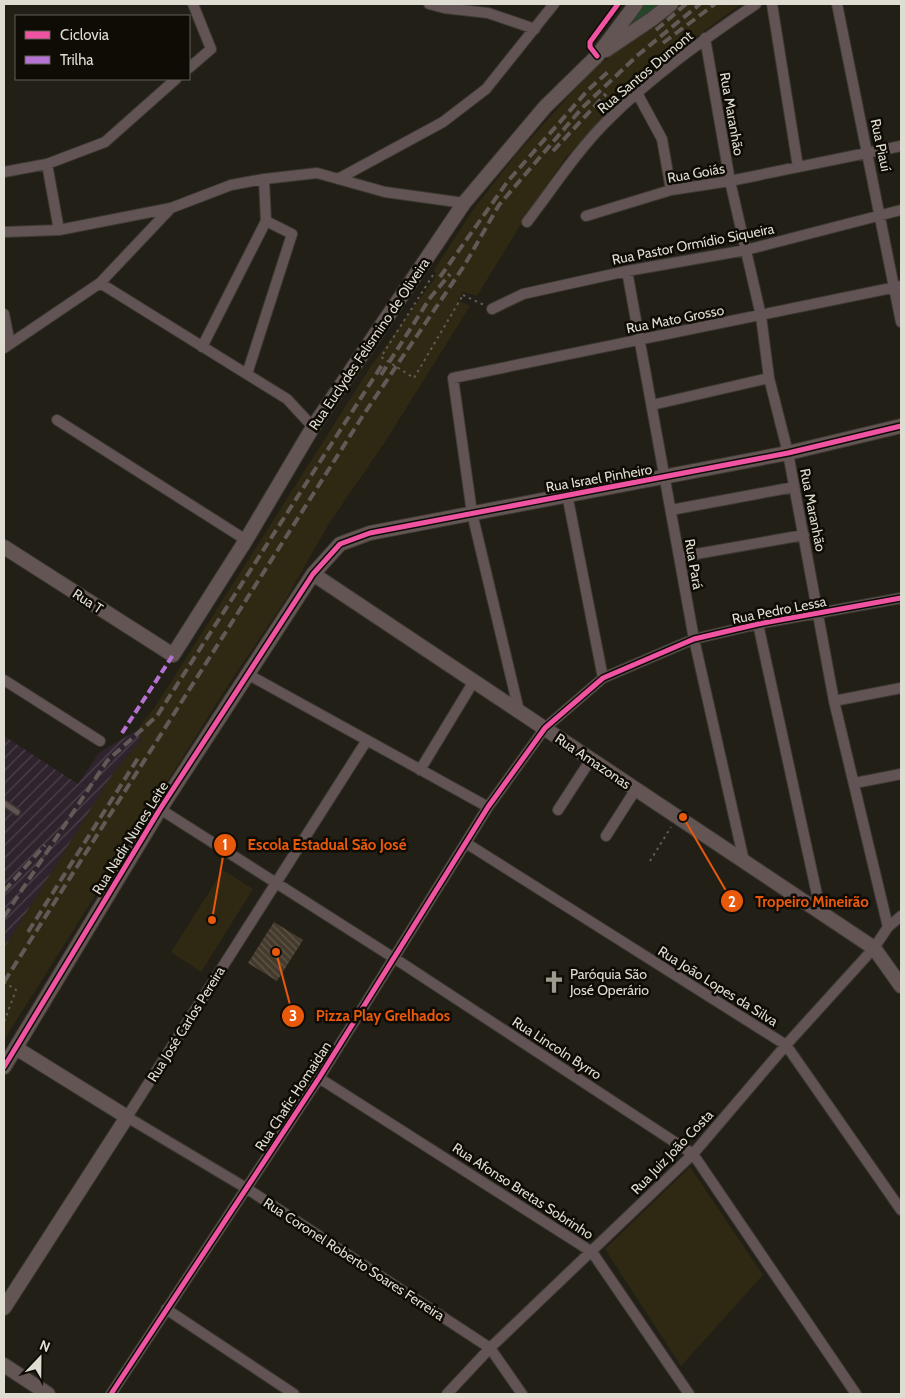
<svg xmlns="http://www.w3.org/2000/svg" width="905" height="1398" viewBox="0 0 905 1398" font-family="Cabin,sans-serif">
<defs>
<pattern id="industrial-furrows" width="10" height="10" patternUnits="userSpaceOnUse" patternTransform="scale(1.25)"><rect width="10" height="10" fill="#2f242e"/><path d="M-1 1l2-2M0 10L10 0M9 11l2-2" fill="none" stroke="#4d434b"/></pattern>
<pattern id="building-back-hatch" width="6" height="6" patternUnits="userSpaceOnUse" patternTransform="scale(1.25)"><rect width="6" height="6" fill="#453b2d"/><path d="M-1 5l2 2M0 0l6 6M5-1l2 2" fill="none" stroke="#5f574a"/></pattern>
</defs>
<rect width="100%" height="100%" fill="#221f17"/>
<!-- built -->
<path fill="#2f2913" d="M681,4H741L696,37L643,83L566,157L521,224L477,296L463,292L458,300L470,306L385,442L330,522L286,599L225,690L4,1040V948L102,791L115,770L141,740L137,730L155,707L371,366L435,278L436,274L434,270L473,210L515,156L592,70Z
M223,870L253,889L201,972L171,952Z
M690,1167L763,1275L681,1366L605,1249Z"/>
<!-- industrial -->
<path fill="url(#industrial-furrows)" d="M137,730L141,740L115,770L102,791L4,948V736L78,784L99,753Z"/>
<!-- grass -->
<path fill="#244629" d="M641,4H663L624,30Z"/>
<!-- building -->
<path fill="url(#building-back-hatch)" d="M274,922L303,940L277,981L248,963Z"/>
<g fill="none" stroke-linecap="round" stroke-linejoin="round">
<defs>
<path id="lane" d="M4,803L17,812"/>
<path id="street" d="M429,4L444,8L488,13L535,29
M772,4L798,167
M837,4L901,322
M705,38L730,181L761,316L769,378L788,453L834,701L888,927
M189,68L211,49L193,4
M637,93L662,139L671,190
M47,164L59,230
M4,172L47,164L105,142L176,79
M338,179L443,122L486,89L554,4
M586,216L671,190L730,181L901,146
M527,222C553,188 577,151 607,121C652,76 704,39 756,4
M4,232L59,230L171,208L231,185L264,179L317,173L385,192L464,203
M627,271L694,639L744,861
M100,283L287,399L313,427
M492,309L523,294L627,271L746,250L901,210
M4,314L10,344
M202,347L266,221L264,179
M4,348L100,283L171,208
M247,374L292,234L266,221
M652,405L769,378
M57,420L246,540
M567,494L603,678
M671,510L794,487
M679,557L804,535
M758,624L821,913
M249,675L488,807
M4,680L100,741
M834,701L901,688
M519,711L472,513L453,378L901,286
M367,740L127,1117L246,1188L490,1348L522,1394
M420,770L474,681
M855,783L901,774
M160,809L394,958L693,1154L856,1394
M558,810L591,759
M606,836L636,789
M466,843L786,1045L901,1210
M319,1078L592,1252L689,1394
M166,1309L294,1394
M111,1394L319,1078L488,807L545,728L603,678L694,639L758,624L901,598
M447,1394L490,1348L693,1154L786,1045L874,948L888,927L901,916"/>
<path id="secondary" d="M606,50L652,19L671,4
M4,547L173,655L246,540L313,427L464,203L545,107L597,56L636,4
M313,574L874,948L901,986
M4,1067L160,809L313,574L340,544L370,533L788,453L901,426
M4,1308L127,1117L16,1048
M4,1365L48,1394"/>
</defs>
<!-- lane casing -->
<use href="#lane" stroke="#3c3932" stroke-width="8"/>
<!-- street casing -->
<use href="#street" stroke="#3c3932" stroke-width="12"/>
<!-- secondary casing -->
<use href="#secondary" stroke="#3c3932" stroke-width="16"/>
<!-- path -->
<path stroke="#635a58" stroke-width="2" stroke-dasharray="2.5 4" stroke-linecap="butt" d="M463,295L484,305
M650,861L671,827"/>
<!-- lane -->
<use href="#lane" stroke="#625354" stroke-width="5"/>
<!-- street -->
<use href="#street" stroke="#625354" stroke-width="10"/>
<!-- secondary -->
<use href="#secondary" stroke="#645555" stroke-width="14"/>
<!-- rail -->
<path stroke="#615a57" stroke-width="4" stroke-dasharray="10 5" stroke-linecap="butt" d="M656,30L686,4
M663,43L715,4
M553,151L606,94
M440,277L508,181L588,90L609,71
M381,375L430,298L450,274
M4,891L45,845
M4,917L107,761L157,716L382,365
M28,932L140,755
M4,982L362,417L464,266L499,205L582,108L638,55L700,4"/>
<!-- path-bridge -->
<path stroke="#635a58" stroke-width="2" stroke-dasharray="2.5 4" stroke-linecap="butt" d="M433,275L381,357L414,378L463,295
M4,982L16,990L4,1022"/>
<!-- quiet -->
<path stroke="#b673d3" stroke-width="4" stroke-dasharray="8 4" stroke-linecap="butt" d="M122,733L173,655"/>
<defs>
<path id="cycleway" d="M597,56L590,47V42L618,4
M4,1067L160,809L313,574L340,544L370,533L788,453L901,426
M111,1394L319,1078L488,807L545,728L603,678L694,639L758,624L901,598"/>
</defs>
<!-- cycleway casing -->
<use href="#cycleway" stroke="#0e0c05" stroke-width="8"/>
<!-- cycleway -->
<use href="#cycleway" stroke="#f153a3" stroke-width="5"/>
</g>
<!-- icons -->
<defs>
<symbol id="church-bare" viewBox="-9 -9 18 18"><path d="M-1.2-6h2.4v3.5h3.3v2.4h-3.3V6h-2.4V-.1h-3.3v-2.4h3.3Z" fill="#9d9a90" stroke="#0e0c05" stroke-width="2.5" paint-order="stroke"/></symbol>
</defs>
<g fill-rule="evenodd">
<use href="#church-bare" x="538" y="966" width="32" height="32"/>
</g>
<g text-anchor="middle" stroke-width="5" stroke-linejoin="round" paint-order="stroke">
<!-- street labels -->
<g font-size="14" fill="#dfdcd1" stroke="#0e0c05">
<text transform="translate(645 72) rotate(-40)" y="5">Rua Santos Dumont</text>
<text transform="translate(732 114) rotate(80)" y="5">Rua Maranhão</text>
<text transform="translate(881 145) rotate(78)" y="5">Rua Piauí</text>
<text transform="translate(696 173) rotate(-10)" y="5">Rua Goiás</text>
<text transform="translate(693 244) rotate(-11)" y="5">Rua Pastor Ormídio Siqueira</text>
<text transform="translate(675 319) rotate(-11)" y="5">Rua Mato Grosso</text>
<text transform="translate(369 344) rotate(-56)" y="5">Rua Euclydes Felismino de Oliveira</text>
<text transform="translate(599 478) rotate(-10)" y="5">Rua Israel Pinheiro</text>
<text transform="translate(813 510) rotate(79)" y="5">Rua Maranhão</text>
<text transform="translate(694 564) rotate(80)" y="5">Rua Pará</text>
<text transform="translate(88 601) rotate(33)" y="5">Rua T</text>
<text transform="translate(779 610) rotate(-11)" y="5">Rua Pedro Lessa</text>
<text transform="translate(593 761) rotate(34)" y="5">Rua Amazonas</text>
<text transform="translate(130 838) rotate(-58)" y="5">Rua Nadir Nunes Leite</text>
<text transform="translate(718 986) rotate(32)" y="5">Rua João Lopes da Silva</text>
<text transform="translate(186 1024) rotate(-58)" y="5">Rua José Carlos Pereira</text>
<text transform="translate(557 1048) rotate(33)" y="5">Rua Lincoln Byrro</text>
<text transform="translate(293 1096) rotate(-57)" y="5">Rua Chafic Homaidan</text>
<text transform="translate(672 1152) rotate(-46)" y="5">Rua Juiz João Costa</text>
<text transform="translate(523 1191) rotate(33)" y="5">Rua Afonso Bretas Sobrinho</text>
<text transform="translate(354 1259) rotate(33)" y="5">Rua Coronel Roberto Soares Ferreira</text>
</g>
<!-- poi labels -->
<g font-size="14" fill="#dfdcd1" stroke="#0e0c05" text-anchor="start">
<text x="570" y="979">Paróquia São<tspan x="570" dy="16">José Operário</tspan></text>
</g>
</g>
<!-- callouts -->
<path fill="none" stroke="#e8590c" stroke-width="2" d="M212 920L225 845M683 817L732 901M276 952L293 1016"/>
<g fill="#e8590c" stroke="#0e0c05" stroke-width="2">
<circle cx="212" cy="920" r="5"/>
<circle cx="683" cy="817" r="5"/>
<circle cx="276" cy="952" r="5"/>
<circle cx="225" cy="845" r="12"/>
<circle cx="732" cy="901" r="12"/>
<circle cx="293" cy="1016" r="12"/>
</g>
<g font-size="15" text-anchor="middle" font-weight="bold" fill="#fff">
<text x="225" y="850">1</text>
<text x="732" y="907">2</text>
<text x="293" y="1021">3</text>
</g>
<g font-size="15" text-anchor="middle" font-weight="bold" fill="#e8590c" stroke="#0e0c05" stroke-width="5" stroke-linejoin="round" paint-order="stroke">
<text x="327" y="850">Escola Estadual São José</text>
<text x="812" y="907">Tropeiro Mineirão</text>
<text x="383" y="1021">Pizza Play Grelhados</text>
</g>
<!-- border -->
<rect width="905" height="1398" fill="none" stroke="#dfdcd1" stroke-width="10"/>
<!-- legend -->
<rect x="15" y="15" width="175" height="65" fill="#0e0c05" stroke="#625f57"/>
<rect x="25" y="31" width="25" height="8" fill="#f153a3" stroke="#625f57"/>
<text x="60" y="40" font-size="15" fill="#dfdcd1">Ciclovia</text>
<rect x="25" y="56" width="25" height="8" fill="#b673d3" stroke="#625f57"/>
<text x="60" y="65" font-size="15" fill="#dfdcd1">Trilha</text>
<!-- north arrow -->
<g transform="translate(40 1358) rotate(22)" stroke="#0e0c05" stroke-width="4" paint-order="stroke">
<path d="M0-4L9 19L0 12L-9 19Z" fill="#dfdcd1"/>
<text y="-8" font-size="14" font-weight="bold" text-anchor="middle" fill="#dfdcd1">N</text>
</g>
</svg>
